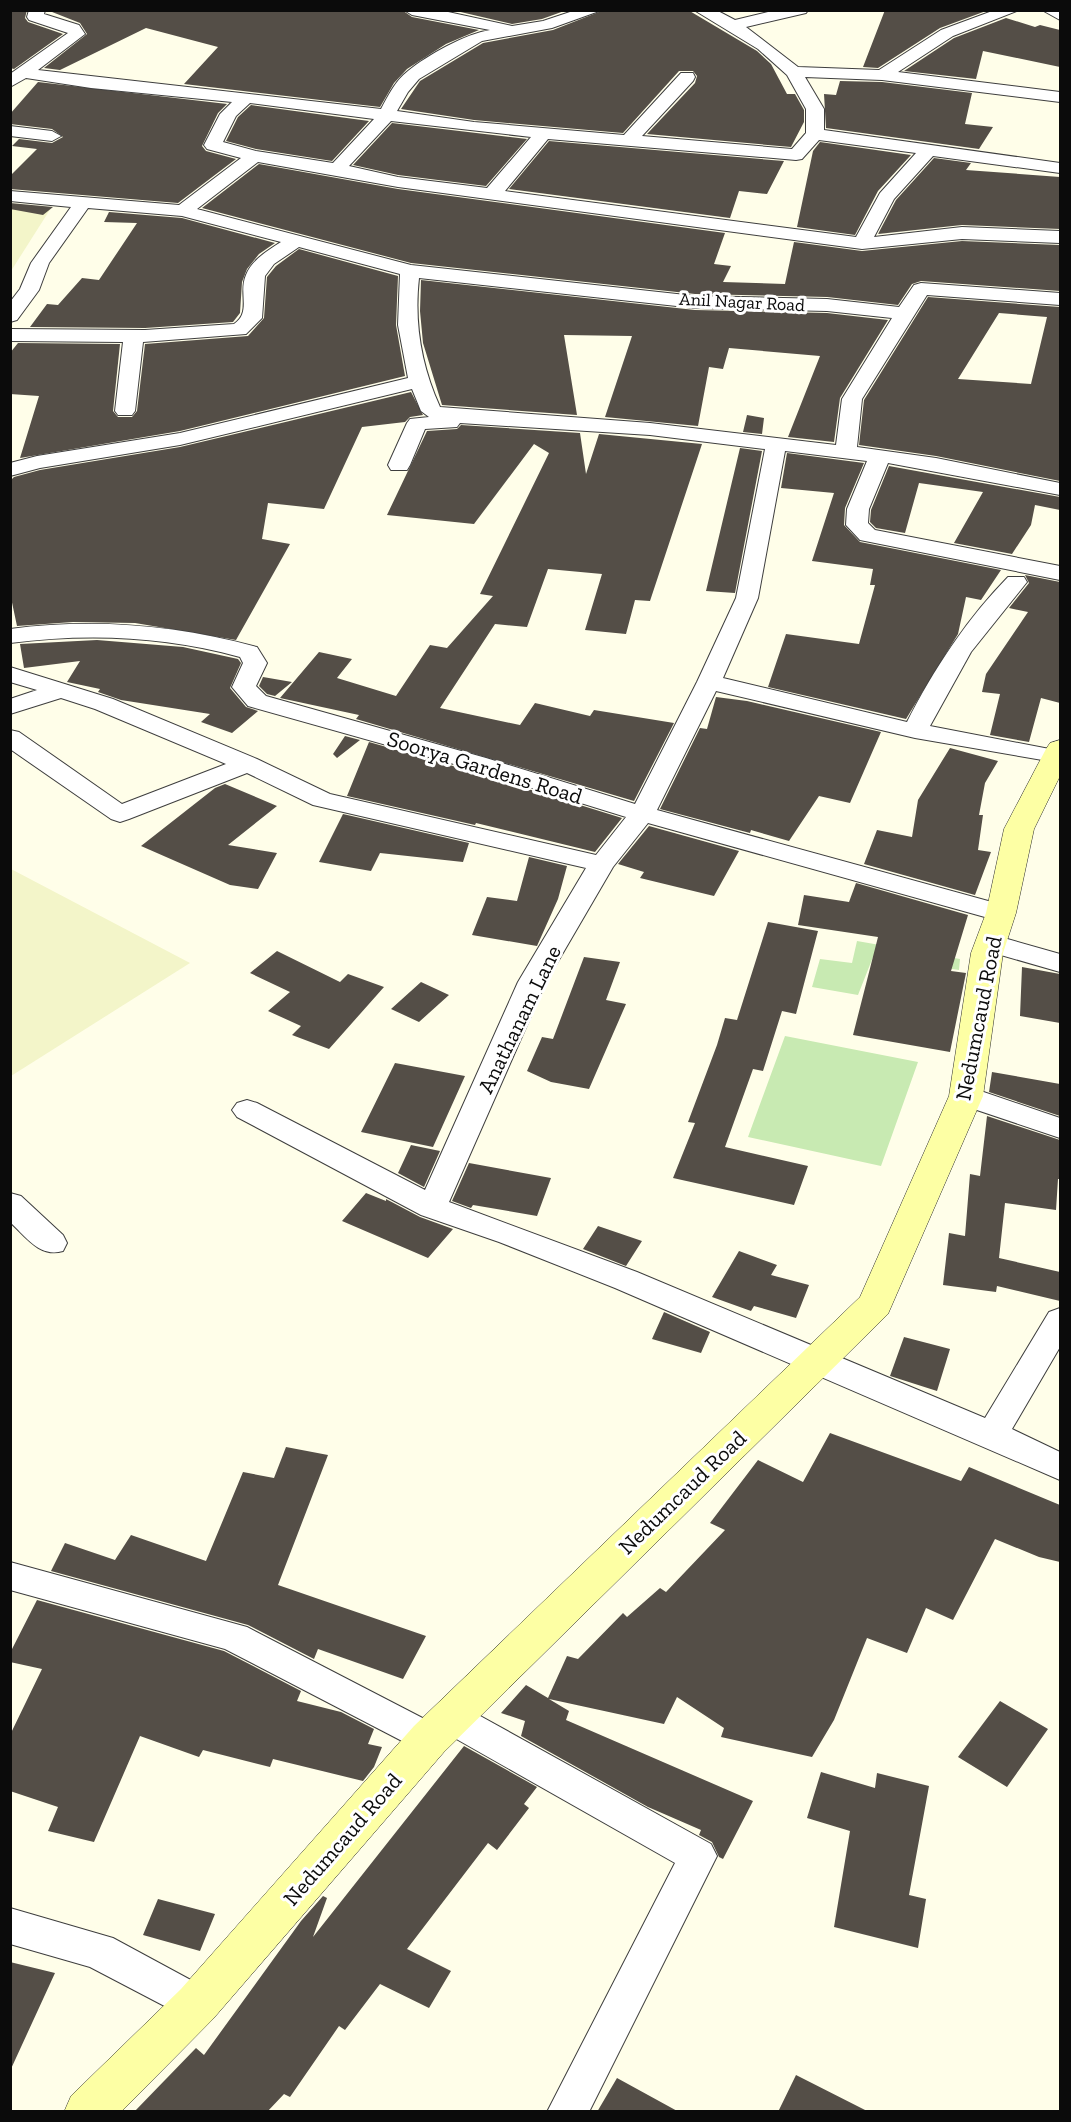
<svg xmlns="http://www.w3.org/2000/svg" width="1071" height="2122" viewBox="0 0 1071 2122" font-family="'Zilla Slab',serif">
<rect width="100%" height="100%" fill="#fffee9"/>
<!-- farmland -->
<path fill="#f3f5c9" d="M11,205L51,208L11,271Z
M11,869L190,963L11,1076Z"/>
<!-- green -->
<path fill="#c8eab2" d="M857,941L960,959L959,970L873,957L858,995L812,987L820,959L852,963Z
M785,1036L918,1062L881,1166L748,1137Z"/>
<!-- building -->
<path fill="#544e47" fill-rule="evenodd" d="M10,10H27L25,18L28,22L63,34L14,69L10,68Z
M47,10H402L412,17L479,30L446,44L407,69L394,83L380,107L184,84L218,47L146,28L60,70L44,68L87,34L80,23Z
M452,10H567L542,19L512,24Z
M604,10H688L757,51L771,64L787,94H795L804,110V122L791,147L647,134L695,83L697,76L693,71H679L623,133L474,120L401,109L420,81L483,43L553,30Z
M885,10H984L986,11L940,28L878,68L863,67Z
M1006,18L1035,27L1040,25L1060,30V67L983,51L976,79L904,71L954,38Z
M840,81L882,82L972,93L965,124L993,127L979,149L826,128L824,94L836,95Z
M38,82L227,104L218,113L202,146L206,151L236,159L178,203L10,189V176L37,149L12,146L19,139L52,143L63,137L52,129L10,124V114Z
M251,105L369,121L332,161L256,149L226,141L238,117Z
M392,123L527,139L486,186L398,175L353,165Z
M549,141L784,161L767,194L739,191L730,218L509,189Z
M820,142L911,155L878,191L855,235L797,227L813,151Z
M934,158L971,163L966,170L1060,177V229L962,225L878,234L896,200Z
M259,164L398,189L725,233L714,264L731,266L723,282L785,284L794,242L862,251L962,241L1060,245V291L921,281L912,284L898,305L827,297L695,294L411,263L202,208Z
M10,203L53,207L43,215L10,209Z
M109,212L182,218L275,243L259,254L247,269L242,282L240,313L233,322L145,328L30,327L47,304L58,305L82,278L99,280L137,223L104,222Z
M299,249L398,276L396,325L405,376L180,431L20,458L39,396L10,394V353L18,343L120,344L113,411L118,417H132L137,411L145,344L248,336L264,318L267,277L276,266Z
M421,280L695,310L827,313L888,320L840,398L834,442L788,437L820,356L729,348L723,369L709,367L698,426L605,417L632,336L564,335L577,415L442,405L423,343L420,311Z
M928,297L1060,307V481L936,456L859,445L864,400ZM999,313L1047,317L1031,384L958,379Z
M411,392L423,415L410,417L405,422L362,427L324,509L268,503L262,539L290,544L236,640L135,623L73,622L17,626L10,593V481L14,477L40,470L180,447Z
M747,415L764,418L762,434L743,432Z
M461,425L580,433L586,474L599,434L702,444L650,601L635,600L626,634L585,630L602,574L548,569L527,627L495,624L440,708L520,725L535,703L590,716L594,710L674,723L634,801L356,719L359,715L280,698L319,652L352,659L337,678L396,696L430,645L447,648L493,596L480,594L549,453L534,444L474,524L387,515L427,431L457,429Z
M740,448L762,451L735,593L706,591Z
M787,453L864,463L845,508L844,525L860,542L1001,570L981,600L966,597L958,634L906,719L768,687L786,634L859,644L875,585H870L873,569L812,561L834,493L781,488Z
M889,466L1060,497V510L1035,505L1031,525L1012,554L954,543L983,492L919,483L905,533L876,528L870,522L871,510Z
M1025,575L1060,582V703L1041,698L1029,742L990,735L1000,694L982,692L986,674L1028,612L1009,608L1029,583Z
M97,640L183,647L238,659L241,663L230,688L246,707L258,711L232,733L201,722L210,714L121,700L98,692L100,689L67,682L80,661L24,668L20,644Z
M263,677L292,682L275,696L267,694L259,686Z
M716,697L747,701L881,732L850,803L819,796L789,841L751,830L750,833L660,809L700,728L707,729Z
M345,736L360,740L337,758L333,754Z
M369,742L467,770L622,818L595,852L476,823L475,825L347,796Z
M950,748L998,761L985,783L979,815H983L978,850L991,852L975,895L864,864L877,830L912,837L918,800Z
M225,784L277,806L228,845L277,853L258,889L230,885L141,846L215,788Z
M343,814L469,843L463,862L380,853L371,871L319,862Z
M649,826L739,851L714,896L640,878L644,872L618,864Z
M529,857L567,866L558,899L537,946L472,935L487,897L517,901Z
M856,883L968,915L951,971L966,973L950,1052L853,1035L878,937L798,925L804,895L849,902Z
M768,922L818,931L796,1014L782,1011L763,1071L753,1069L725,1147L808,1166L794,1205L673,1178L695,1123L688,1122L717,1045L725,1018L737,1020Z
M277,951L340,982L348,974L384,987L329,1049L292,1035L301,1026L268,1011L290,992L250,973Z
M584,957L620,962L606,1000L626,1004L589,1089L551,1082L527,1071L542,1037L553,1039Z
M1022,967L1060,974V1023L1020,1016Z
M421,982L449,995L419,1022L391,1009Z
M395,1063L465,1076L433,1147L361,1132Z
M992,1072L1060,1084V1116L989,1092Z
M987,1116L1060,1140V1179H1058L1056,1210L1005,1203L999,1258L1060,1272V1301L997,1286L996,1292L943,1285L949,1233L965,1236L970,1174L980,1176Z
M411,1145L440,1151L424,1187L398,1173Z
M469,1163L551,1178L537,1216L473,1205L471,1208L452,1201Z
M366,1193L386,1201V1199L420,1217L453,1229L428,1258L342,1221Z
M598,1226L642,1241L626,1266L583,1249Z
M739,1251L777,1265L771,1275L809,1285L796,1318L754,1306L751,1311L712,1297Z
M664,1312L710,1332L701,1353L652,1339Z
M904,1337L950,1349L937,1391L890,1376Z
M830,1433L961,1481L969,1467L1060,1505V1562L1039,1557L995,1539L953,1620L926,1608L907,1653L867,1638L834,1720L812,1757L721,1737L724,1728L677,1697L664,1724L549,1699L569,1711L566,1720L753,1801L723,1859L719,1857L712,1842L699,1835L701,1830L648,1807L521,1736L525,1721L501,1713L526,1685L548,1698L567,1656L578,1659L623,1613L627,1617L660,1588L666,1592L725,1530L710,1523L758,1460L803,1482Z
M286,1447L328,1455L278,1585L426,1636L403,1679L318,1649L314,1659L248,1625L51,1571L65,1543L115,1560L131,1535L206,1561L243,1472L274,1478Z
M37,1600L224,1651L301,1691L297,1701L341,1712L374,1729L368,1744L382,1747L374,1767L363,1781L273,1759L270,1767L203,1750L199,1757L140,1736L94,1842L48,1831L58,1807L10,1791V1735L42,1669L10,1662V1653Z
M1000,1701L1048,1729L1007,1787L958,1757Z
M464,1746L537,1787L524,1804L529,1808L497,1850L488,1843L407,1949L451,1971L429,2008L380,1984L345,2030L339,2026L290,2097L284,2094L267,2112H134L196,2048L204,2055L301,1921L323,1896L327,1898L313,1937Z
M821,1772L875,1788L877,1773L929,1786L909,1895L926,1899L918,1948L834,1927L850,1831L807,1818Z
M158,1899L215,1914L200,1951L143,1935Z
M10,1962L55,1973L10,2071Z
M796,2075L869,2112H778Z
M617,2078L679,2112H597Z"/>
<g fill="none" stroke-linecap="round" stroke-linejoin="round">
<defs>
<path id="minor" d="M29,10H45L44,14L79,25L85,34L38,70L381,109C388,96 395,81 408,71C428,55 465,34 490,30L412,15L404,10H439L512,26L543,21L576,10H602L552,28L482,41L419,79L408,92L397,111L474,122L624,135L681,73H693L695,77L693,81L642,136L792,149L806,133V109L787,75L758,49L694,10H716L735,20L776,10H808L806,13L746,27L798,67L879,70L941,30L995,10H1019L953,36L898,72L1060,92V102L882,80L805,77L824,109V130L1060,163V173L933,156L894,199L874,237L962,227L1060,231V243L962,239L862,249L398,187L258,162L197,209L411,265L695,296L827,299L899,307L914,285L921,283L1060,293V305L927,295L862,399L857,447L936,458L1060,483V495L888,463L869,509L868,523L875,530L1060,566V580L860,540L846,525L847,509L867,461L785,451L758,598L723,678L907,722C934,669 966,620 1008,577H1024L1027,582L971,652L930,726L1060,751V763L915,738L716,691L657,810L1010,907L1014,913L1010,919L1001,921L992,919L648,823L613,867L546,982L449,1202L637,1272L985,1418L1049,1312L1060,1308V1347L1012,1429L1060,1452V1480L615,1288L499,1242L421,1215L237,1117L232,1110L237,1103L247,1100L257,1103L425,1190L518,982L586,868L313,805L247,773L129,819L120,822L111,819L10,749V730L19,732L122,804L226,764L95,709L61,698L10,714V699L37,690L10,682V667L113,699L257,759L330,794L596,855L626,817L468,768L248,706L232,687L243,663L240,657C164,636 88,633 10,643V629C95,618 175,625 257,647L267,663L256,686L266,696L486,758L635,804L697,682L736,598L765,449L650,435L460,423L457,427L425,429L410,465L407,470H391L388,465L407,423L410,419L429,417L421,411L412,389L180,445L40,468L10,476V463L37,456L180,433L408,378L398,325L400,274L299,247L274,264L265,276L262,318L246,334L143,342L135,411L132,415H118L115,411L123,342L10,341V329L145,330L234,324C252,312 238,293 246,275C252,260 267,251 281,242L182,216L88,208L49,263L39,290L17,320L10,322V302L20,289L31,263L71,207L10,201V191L179,205L241,158L207,149L204,145L220,114L232,102L91,88L26,78L10,87V74L68,33L29,20L27,17ZM250,103L374,119L333,163L256,151L223,142L236,116ZM391,121L531,137L487,188L398,177L349,166ZM548,139L796,160L802,159L819,140L916,153L880,193L856,237L505,191ZM419,278L695,308L827,311L892,318L842,399L836,445L650,423L440,407C421,365 414,323 419,278Z
M1042,10H1060V20Z
M10,126L52,131L61,136L52,141L10,136Z
M990,934L1060,954V972L980,949L976,943L980,937Z
M966,1086L1060,1118V1138L956,1103L952,1096L956,1089Z
M10,1193L21,1196L63,1235L67,1243L63,1251C40,1258 26,1237 10,1222Z
M10,1562L247,1627L436,1725L433,1718L438,1707L451,1702L464,1707L711,1844L717,1856L589,2112H547L675,1863L444,1732L447,1739L442,1750L429,1755L225,1649L10,1590Z
M10,1908L113,1938L211,1991L217,2004L211,2017L197,2023L90,1967L10,1944Z"/>
<path id="secondary" d="M1060,740V776L1034,829L1016,913L1003,953L983,1096L888,1314L444,1752L213,2019L121,2112H64L71,2096L181,1989L414,1726L860,1297L949,1096L971,953L986,913L1004,829L1046,749L1050,743Z"/>
</defs>
<!-- minor casing -->
<use href="#minor" stroke="#3e3e3e" stroke-width="2"/>
<!-- secondary casing -->
<use href="#secondary" stroke="#2d2d2d" stroke-width="1"/>
<!-- minor -->
<use href="#minor" fill="#fff" fill-rule="evenodd"/>
<!-- secondary -->
<use href="#secondary" fill="#fdffa4" fill-rule="evenodd"/>
</g>
<g text-anchor="middle" stroke-width="6" stroke-linejoin="round" paint-order="stroke">
<!-- far-street labels -->
<g font-size="18" fill="#0b0b0b" stroke="#fff">
<text transform="translate(742 302) rotate(3)" y="6">Anil Nagar Road</text>
</g>
<!-- street labels -->
<g font-size="22" fill="#0b0b0b" stroke="#fff">
<text transform="translate(485 767) rotate(17)" y="8">Soorya Gardens Road</text>
<text transform="translate(978 1018) rotate(-79)" y="8">Nedumcaud Road</text>
<text transform="translate(519 1019) rotate(-64)" y="8">Anathanam Lane</text>
<text transform="translate(682 1492) rotate(-44)" y="8">Nedumcaud Road</text>
<text transform="translate(342 1839) rotate(-49)" y="8">Nedumcaud Road</text>
</g>
</g>
<!-- border -->
<rect width="1071" height="2122" fill="none" stroke="#0b0b0b" stroke-width="24"/>
</svg>
